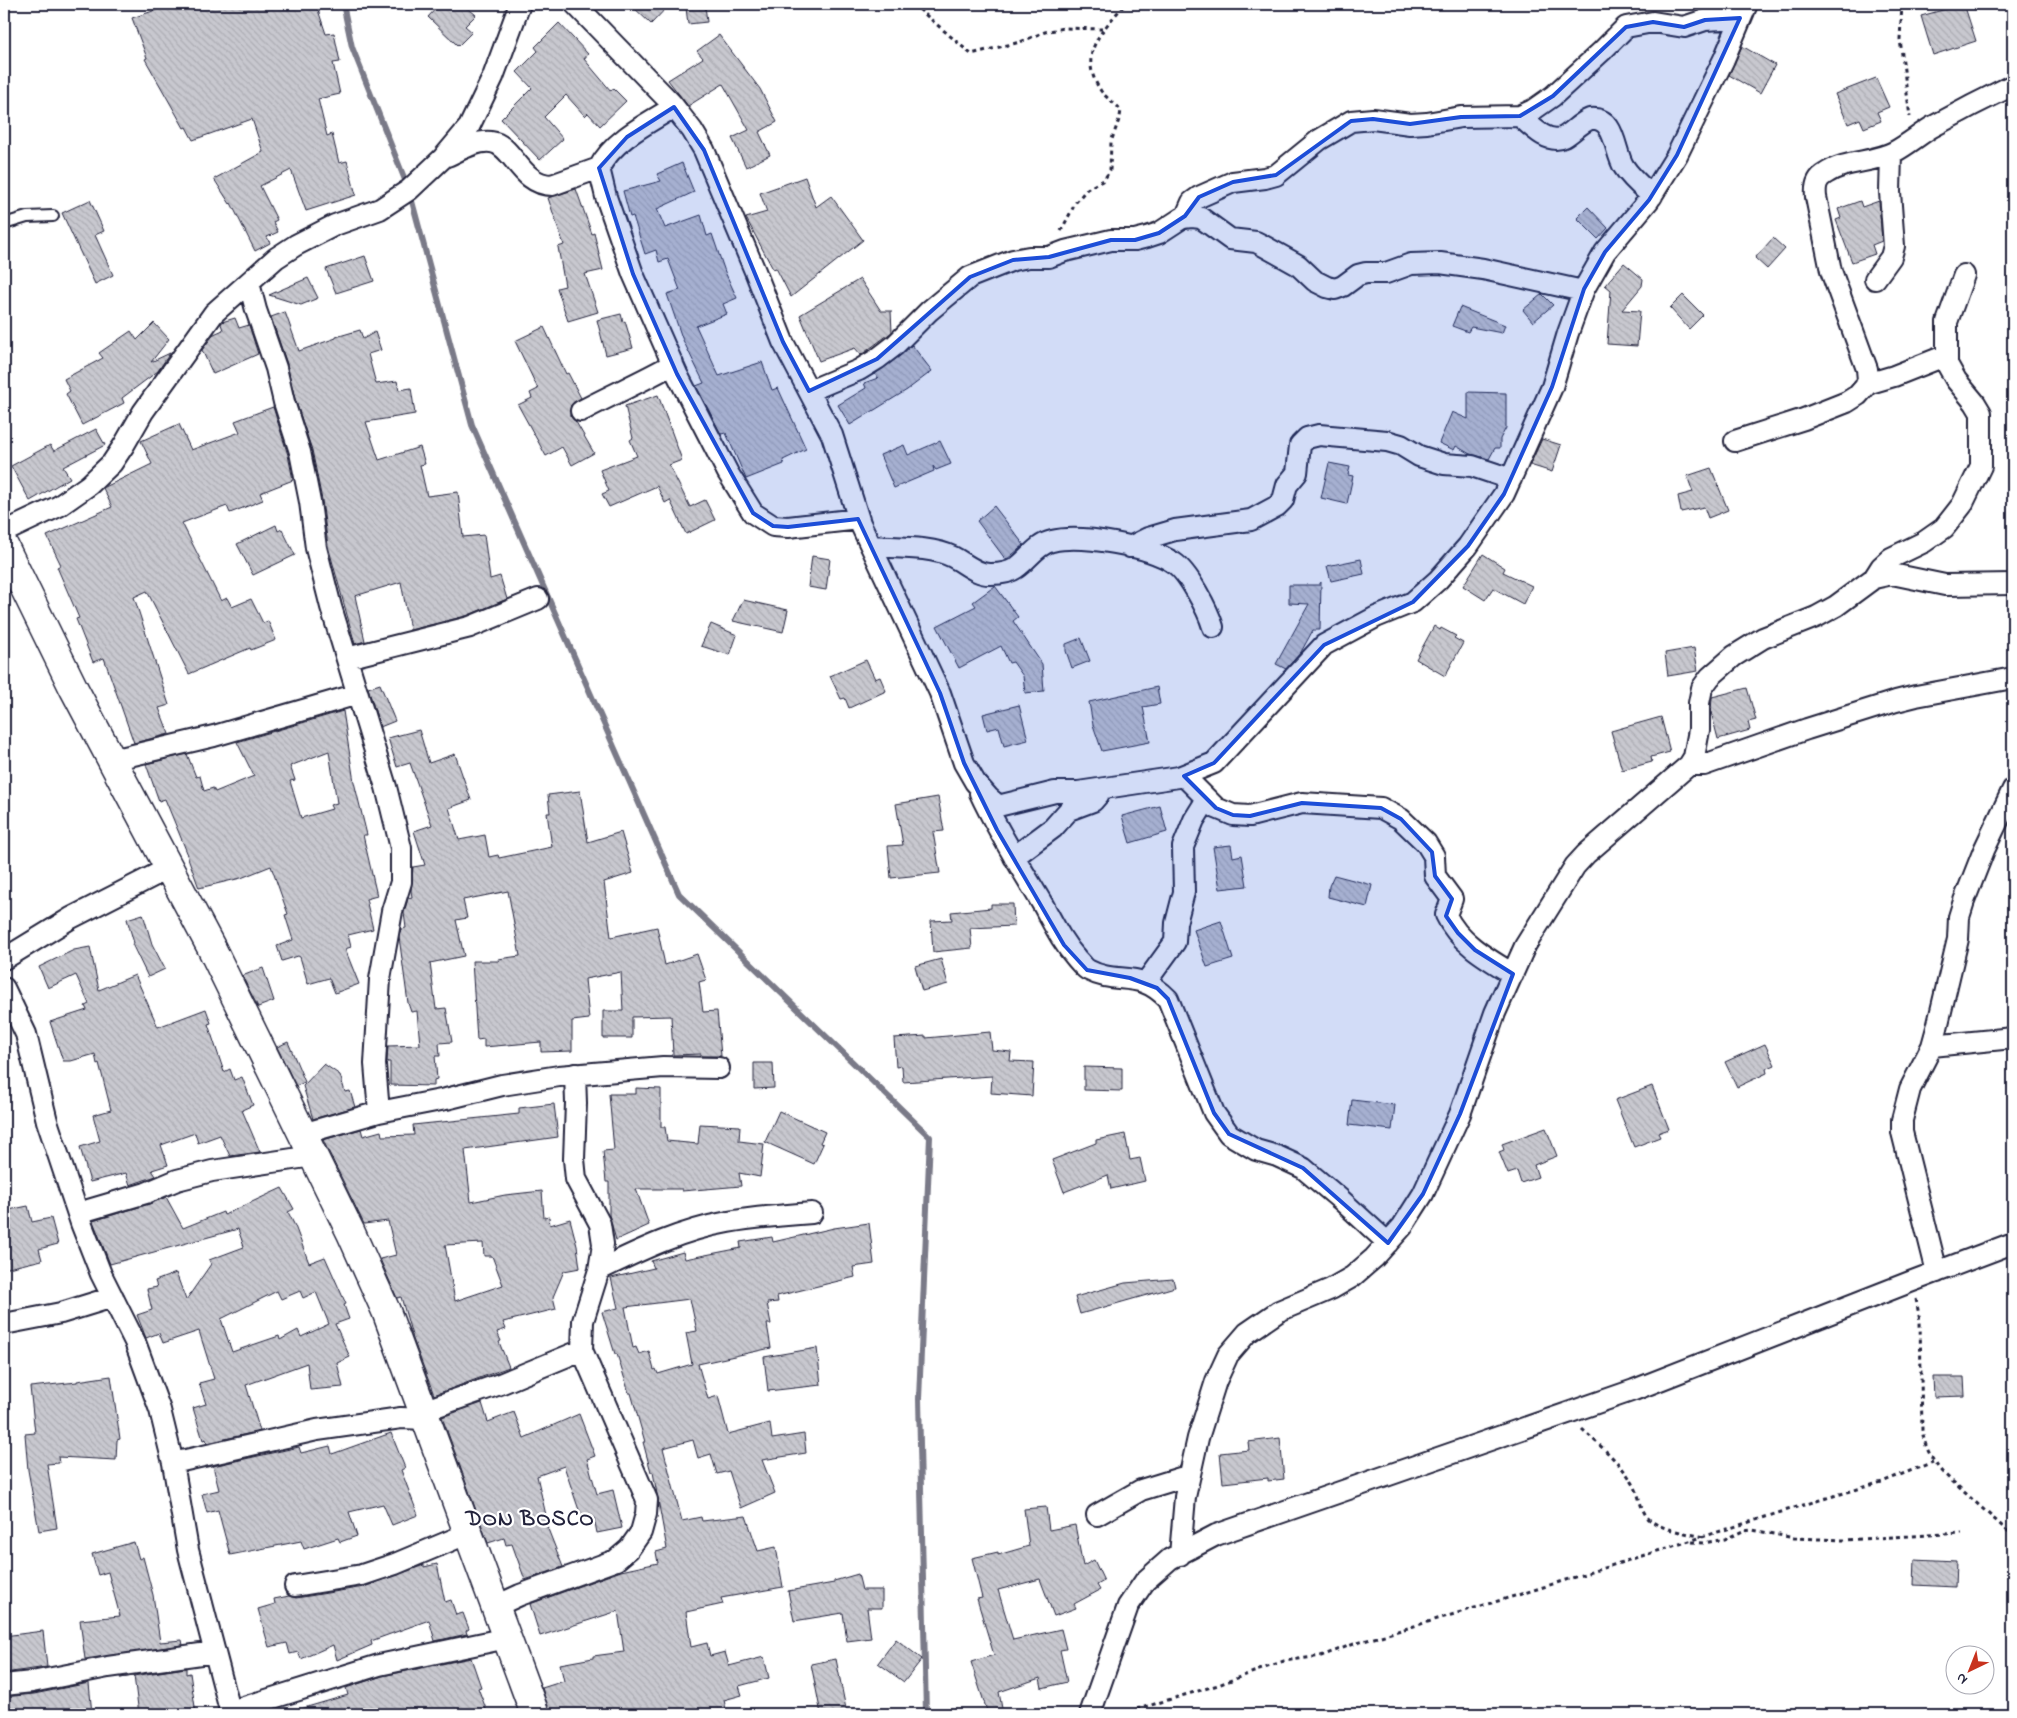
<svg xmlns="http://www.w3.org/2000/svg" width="2017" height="1718" viewBox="0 0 2017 1718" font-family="'Indie Flower',sans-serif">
<defs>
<pattern id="building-back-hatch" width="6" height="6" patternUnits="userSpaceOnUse" patternTransform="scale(1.25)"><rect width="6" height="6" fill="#c8c8cf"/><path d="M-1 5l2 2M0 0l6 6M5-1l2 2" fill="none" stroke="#acacb3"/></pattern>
</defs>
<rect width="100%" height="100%" fill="#fff"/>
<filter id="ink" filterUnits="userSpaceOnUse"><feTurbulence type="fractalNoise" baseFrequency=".02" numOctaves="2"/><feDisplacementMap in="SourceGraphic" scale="10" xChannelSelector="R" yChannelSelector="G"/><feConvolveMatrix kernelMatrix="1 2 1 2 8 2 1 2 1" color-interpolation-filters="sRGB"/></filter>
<g filter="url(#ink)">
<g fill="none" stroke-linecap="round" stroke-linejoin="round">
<!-- stream -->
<path stroke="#7a7a88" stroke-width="6" d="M343,4L352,47L409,190L472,425L679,894L930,1137L919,1399L926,1714"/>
</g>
<!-- building -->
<path fill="url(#building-back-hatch)" stroke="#22223b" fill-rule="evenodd" d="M159,4H316L326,34L334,33L340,62L333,63L340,94L318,99L327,136L332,134L339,163L347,161L356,195L306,211L291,170L260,186L277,220L273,222L278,232L267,237L270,243L255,251L231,203L230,204L214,179L263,152L252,119L193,140L186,127L184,128L145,59L147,58L132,18L162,8Z
M440,4H463L476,15L465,26L472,32L458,46L428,17Z
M630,4H670L651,24Z
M1964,4L1976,41L1933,55L1921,16Z
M705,6L707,22L688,24L686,8Z
M559,23L588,54L584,59L611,91L613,88L626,101L600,126L588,113L585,116L566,95L544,117L563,139L540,160L501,119L532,88L517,72L538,51L535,47Z
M719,35L760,89L777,122L759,132L770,155L746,167L732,138L749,130L723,84L688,106L668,80L703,58L697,51Z
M1742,46L1775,65L1760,93L1729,75Z
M1876,78L1889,107L1877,112L1881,121L1864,128L1860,119L1848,124L1835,94Z
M682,163L694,192L657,209L665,228L701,215L707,236L712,234L725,272L737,298L723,304L727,314L696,326L719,376L762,362L772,390L778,388L806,449L783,460L784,464L746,479L726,433L721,434L696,386L704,383L682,338L667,294L680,290L668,259L659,262L656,250L645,254L633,216L630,217L623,191L661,181L657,174Z
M805,177L816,207L831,196L863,240L791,297L776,268L773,269L746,218L767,212L760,193Z
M576,189L592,234L594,233L603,270L585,274L598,312L568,321L557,288L565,286L558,247L564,245L548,198Z
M90,200L104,231L95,235L113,275L95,284L62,213Z
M1860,201L1862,207L1879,201L1882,241L1872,245L1875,254L1852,262L1836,220L1841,218L1838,209Z
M1588,207L1608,228L1598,239L1577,218Z
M1773,238L1785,249L1767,269L1755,258Z
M365,256L374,281L336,293L326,269Z
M1624,263L1643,279L1642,286L1622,310L1640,311L1637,346L1607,344L1611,290L1605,285Z
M308,278L318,298L301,305L269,295Z
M860,279L881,311H891L892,332L861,355L855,348L819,361L800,315Z
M1542,294L1553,305L1533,322L1523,310Z
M1683,295L1703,315L1689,329L1670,308Z
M1460,307L1505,325L1502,333L1471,327L1468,332L1452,326Z
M285,312L299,351L336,338V337L360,330L363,339L375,332L381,350L368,354L376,384L397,381L399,390L411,388L415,414L366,422L379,460L420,447L425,464L420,465L427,496L458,492L463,537L484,535L490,579L500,576L507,599L466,616L410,630L401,582L355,596L365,641L355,644L328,546L322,500L312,450L295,399L287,364L271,317Z
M621,314L623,322L625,321L633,348L606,355L597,320Z
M235,318L239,328L249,325L258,354L213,374L202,350L214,334L223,330L221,324L222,322Z
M154,323L169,339L151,362L170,353L158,371L122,398L124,403L82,425L66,394L70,391L64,379L103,358L99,353L131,331L137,340Z
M544,327L566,374L568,373L581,398L571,405L570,416L576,422L594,453L572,465L562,447L546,456L518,405L532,398L530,393L538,389L515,341Z
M912,345L932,371L907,390L850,425L838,405L866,388L864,383L878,378L875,374L901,355Z
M1468,392L1506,393V428L1500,439V448H1495L1489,459L1470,454L1456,446L1454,450L1439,443L1452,412L1468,419Z
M658,395L682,460L669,465L690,507L705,500L715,520L686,534L670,500L665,503L657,486L609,507L602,494L609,491L600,470L637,456L630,440L633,438L625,406Z
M273,407L288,455L293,480L260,493L263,500L230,513L227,506L182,523L221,601L227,598L232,607L251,599L263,623L268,621L276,640L251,650L250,648L189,674L147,591L134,597L169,705L159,708L169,734L134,743L104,658L93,662L76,619L79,618L57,567L61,565L47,536L112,507L103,488L152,464L141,441L179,424L191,450L240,432L235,421Z
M96,429L105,445L63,467L70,478L30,501L11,466L50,445L54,451Z
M1542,439L1561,445L1552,472L1530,465Z
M940,441L951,464L936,470L933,466L934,471L894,488L880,455L904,445L908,455Z
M1329,463L1350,467L1348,475L1353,476L1347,504L1321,498Z
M1711,468L1728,510L1708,518L1704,507L1681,512L1678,496L1693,492L1687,476Z
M994,506L1024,545L1006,560L977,521Z
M276,525L278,531L282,529L295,555L253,575L237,544Z
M1483,554L1505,568L1503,572L1532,586L1523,604L1493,588L1485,600L1463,586Z
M812,556L830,559L826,590L808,587Z
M1361,559L1364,574L1331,581L1327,566Z
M1321,582L1320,630H1313L1301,652L1286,669L1276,664L1309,604L1289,603V585H1319Z
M995,586L1018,617L1013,621L1042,664L1044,691L1025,693L1023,676L1013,662L1009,663L1001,646L959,668L937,626L976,606L973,602Z
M743,600L788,610L783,632L733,621Z
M711,624L737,635L730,655L701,646Z
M1434,626L1440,630L1441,628L1456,636L1454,638L1463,643L1445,676L1416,659Z
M1081,638L1090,661L1072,668L1066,651V644Z
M1694,648L1698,671L1668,676L1665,653Z
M866,660L875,679L880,677L886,691L849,708L845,698L841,699L830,676Z
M380,684L395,721L380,727L368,688Z
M1157,687L1160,704L1143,707L1150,742L1102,751L1093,725L1089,702Z
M1747,688L1756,720L1748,722L1750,730L1718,739L1711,712L1712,697Z
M1019,705L1028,740L1004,746L999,727L987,730L983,714Z
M343,711L354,782L367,835H363L377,896L366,899L373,929L348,935L351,947L345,949L359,984L335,993L329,978L308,984L300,957L298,956L282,961L277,946L293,940L285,915L288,914L271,866L241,878L199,888L187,855H188L165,799L159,801L146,764L187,754L196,777L200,776L204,791L213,788L215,792L254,776L237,742ZM329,751L337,803L330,805L332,809L301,818L290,781L295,780L290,766Z
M1661,717L1670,752L1651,757L1652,762L1622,770L1611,731Z
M419,730L429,763L455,754L471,800L449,808L459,840L485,835L489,857L498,855L499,858L552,847L547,813H550L548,795L580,791L588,842L621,832L633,873L604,882L611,937L657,927L665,965L697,954L706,980L699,982L703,1012L717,1011L721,1056H701V1054L673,1055L671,1016L632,1017V1038H603V1011H623L621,972L585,979L589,1019L572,1021V1051L541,1052V1042L484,1047V1039L477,1040L472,961H499L498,959L520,956L508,891L463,900L467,918L456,920L464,956L430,963L436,1009L446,1008L452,1042L439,1043L440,1056H435L437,1079L434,1080V1086L390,1085V1062H387L388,1046L420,1045L417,1011L411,1012L408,1003L399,937L401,929L406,928L404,913L408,898L412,897L411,891L413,867L425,865L414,831L432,825L410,763L397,767L388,738Z
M938,797L944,831L933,832L940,873L891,878L888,846L903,845L896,804Z
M1160,806L1167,832L1130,843L1122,816Z
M1231,845L1233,857L1242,855L1247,886L1220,889L1213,847Z
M1334,875L1372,885L1367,907L1328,897L1329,886Z
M991,904H1013L1014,926L970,928L972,948L933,952L931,921L952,920L951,912L991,908Z
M143,914L152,944L165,969L148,977L132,944L134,943L127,919Z
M1221,921L1233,959L1207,967L1194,930Z
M90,947L99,990L135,975L158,1027L206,1009L211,1023L208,1024L224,1072L230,1069L234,1080L242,1077L253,1105L242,1110L260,1152L230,1156L220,1135L198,1143L195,1133L161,1145L168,1165L152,1170L156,1176L130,1185L126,1173L90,1182L80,1147L100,1141L93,1115L111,1110L99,1063L97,1064L95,1054L71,1061H63L50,1022L87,1010L85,1006L89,1004L76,975L48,988L39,967L74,950Z
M941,959L948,984L922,991L915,966Z
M263,968L274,1001L258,1007L242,976Z
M990,1032L992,1050L1011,1052L1010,1061L1034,1062L1032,1096L991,1093L992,1076L903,1082L902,1066L896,1067L894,1038L926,1036V1038Z
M288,1042L305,1082L296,1086L277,1047Z
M1765,1044L1775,1065L1766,1069L1767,1073L1737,1087L1725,1062Z
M754,1063H773L774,1088L754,1089Z
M324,1064L340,1075L345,1092L350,1091L355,1107L313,1119L303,1086Z
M1084,1067L1122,1068V1091L1084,1090Z
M1652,1086L1669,1129L1658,1133L1660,1137L1634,1147L1615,1100Z
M636,1088L661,1089V1127H665L667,1141L698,1144L700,1124L740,1126L739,1141L764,1144L760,1177L739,1173L741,1186L682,1191V1189H636L649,1225L616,1240L609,1215V1182H606L603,1151L614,1150L609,1094H636Z
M1352,1100L1395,1105L1392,1130L1349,1125Z
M554,1104L558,1137L465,1150L471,1202L505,1195L542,1191L544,1218L549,1217L550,1225L570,1219L577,1246L580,1268L564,1271L553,1297L556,1309L503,1322L506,1329L497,1332L501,1341L499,1342L509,1367L434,1395L413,1339L401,1297L397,1298L380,1259L396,1255L388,1221L364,1224L323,1140L361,1129L363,1136L381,1131L382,1136L414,1135L413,1125L519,1114V1108ZM483,1243L484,1256H492L503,1285L455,1301L445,1245Z
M779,1111L825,1132L820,1143L823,1144L814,1164L765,1142Z
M1546,1128L1557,1156L1534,1165L1538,1177L1521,1183L1517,1171L1508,1174L1499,1152L1504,1150L1502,1144Z
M1125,1134L1130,1160L1140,1158L1145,1181L1111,1189L1108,1175L1064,1192L1052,1160L1096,1143V1140Z
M282,1188L294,1209L288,1212L295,1226L309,1263L325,1257L346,1304L344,1305L349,1319L335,1324L350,1357L337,1363L343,1387L310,1390L307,1363L246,1385L260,1431L207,1443L206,1439L203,1440L193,1408L206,1404L199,1383L214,1379L199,1331L163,1343L159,1333L146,1338L137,1315L152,1310L147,1289L157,1287L155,1281L176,1273L186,1300L211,1264L209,1260L244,1247L238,1229L110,1264L93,1221L149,1204L166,1197L183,1228L223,1212L224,1215ZM277,1291L281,1299L300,1291L303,1298L316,1292L329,1324L301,1337L298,1330L280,1340L279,1336L232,1352L221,1319Z
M28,1206L32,1222L51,1218L58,1244L39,1249L42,1260L4,1269V1211Z
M869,1223L874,1264L853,1267L855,1277L777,1296L778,1302L767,1303L771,1324H767L771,1348L698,1364L708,1399L718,1396L728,1434L770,1423L772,1439L804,1434L806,1453L762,1460L775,1493L741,1508L729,1471L717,1474L711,1454L698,1458L693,1440L663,1448L682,1521L701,1517L702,1521L746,1516L758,1551L776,1547L783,1587L721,1598L723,1604L686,1612L691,1647L707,1643L710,1656L725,1652L729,1666L764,1657L769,1678L739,1686L742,1695L724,1700L727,1714H550L542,1688L564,1681L560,1664L593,1658V1656L624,1652L618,1611L540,1636L530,1604L621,1571L658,1563L656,1552L667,1549L653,1472H651L643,1442H645L631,1393H629L617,1354H615L602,1312L618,1308L611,1278L654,1268L651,1261L683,1252L685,1259L741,1248L740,1242L772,1237L773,1242L834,1228ZM690,1299L697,1331L686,1333L692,1364L658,1374L656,1369L654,1370L649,1351L639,1354L636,1347L633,1348L625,1307Z
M1173,1279L1175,1287L1080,1314L1075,1297L1125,1283Z
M817,1348L821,1385L768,1391L764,1357Z
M111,1376L120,1439L117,1440L116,1460L58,1457L59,1463L47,1464L57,1528L39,1531L28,1470L25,1434L35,1433L30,1387L77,1382V1381Z
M1933,1377H1964L1965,1396L1934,1397Z
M482,1403L488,1422L514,1412L524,1438L579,1414L595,1456L587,1459L597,1494L613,1490L622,1528L597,1533L594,1518L582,1519L564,1466L537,1476L548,1524H546L563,1567L525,1580L512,1544L506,1545L504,1538L488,1543L442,1417Z
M391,1433L405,1468L401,1470L418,1515L392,1525L383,1504L349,1512L357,1536L340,1542L338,1538L304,1549L301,1541L230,1555L218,1510L207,1513L202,1494L219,1490L213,1466L299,1447L301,1453L330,1446L332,1454Z
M1280,1438L1284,1479L1268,1481V1478L1223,1483L1220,1453L1249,1450L1248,1442Z
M1046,1507L1049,1530L1075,1525L1083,1566L1094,1560L1104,1581L1097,1585L1100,1590L1074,1604L1076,1608L1054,1616L1040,1579L998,1590L1013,1640L1061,1629L1066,1649L1060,1650L1067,1682L1042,1688L1040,1678L999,1692L1003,1714H988L971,1662L994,1655L977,1599L982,1598L972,1558L998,1552V1555L1029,1546L1024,1509Z
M134,1542L139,1559L143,1557L153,1595L160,1642L182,1640L183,1645L85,1659L80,1620L120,1616L108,1572L98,1575L92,1554Z
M1915,1559L1956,1561L1955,1587L1914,1585Z
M437,1564L445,1602L451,1600L456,1615L463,1613L469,1629L466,1631L467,1634L435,1641L429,1620L371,1641L372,1645L337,1660L333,1645L301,1659L298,1652L290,1654L287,1643L269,1647L258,1609L275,1604L274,1599L289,1596L296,1598L309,1596L364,1587L424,1565V1567Z
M858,1574L862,1590H882V1608H867L871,1638L847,1641L843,1613L794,1621L788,1591L834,1583V1581Z
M43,1631L47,1667L4,1673V1636Z
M896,1639L922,1659L904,1682L878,1663Z
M471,1658L481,1687L478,1688L488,1714H462L461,1710L444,1714H297V1710L348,1695L346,1688L382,1676Z
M836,1659L847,1714H821L811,1664Z
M186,1668V1674L190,1673L196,1714H139L134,1676L120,1678Z
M89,1683L92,1714H4V1697L34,1694Z"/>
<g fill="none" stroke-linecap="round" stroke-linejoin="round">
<defs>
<path id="lane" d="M4,224L27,217L53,216"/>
<path id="street" d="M575,4L671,103L692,130L704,150L755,271L783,342L832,435L860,523L940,693L964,763L975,782L989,798L995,803L1002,805L1055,792H1078L1179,777L1214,763L1324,645L1376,617L1413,602L1438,580L1468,546L1504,494L1552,387L1568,333L1584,289L1605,252L1649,200L1677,155L1724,59L1747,4
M674,107C648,123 613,140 599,168L606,197L633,274L677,374L728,473L753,513L773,526L788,527L859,519
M1520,116C1531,126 1548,145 1564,137C1573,132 1580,123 1590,119C1616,116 1614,152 1624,167C1631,178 1642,187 1652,196
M447,156C459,151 476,140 491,142C513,144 520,185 552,185L599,168
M1185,218L1192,202L1199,197L1233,182L1265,178L1276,175L1319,140L1351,121L1373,119L1410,124L1427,123L1461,117L1520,116L1533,110L1553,96L1602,51L1626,27L1653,22L1684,27L1705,20L1740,18
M1875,279L1891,257L1894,246L1890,192L1891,154
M249,283L256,310L276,368L284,402L300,452L310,502L316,548L331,607L386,787L401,848V882L392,911L380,979L375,1064L379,1112
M1867,384L1894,376L1947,355
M809,391L859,370L877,359L894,346L929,311L970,277L1013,260L1029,257H1049L1065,251L1111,240H1135L1147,237L1159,233L1182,218L1192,217L1201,218L1230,239L1256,242L1262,245L1298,265L1315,281L1327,287L1335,289L1343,286L1358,275L1366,273H1386L1411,264L1440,263L1483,269L1583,291
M581,411C611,395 643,381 673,364
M1735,441L1804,419L1847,402L1858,395L1865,387L1868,380L1867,369L1831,271L1816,197C1815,187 1816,179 1825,174C1845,160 1873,163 1894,152C1907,145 1919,135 1932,127C1959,112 1986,98 2013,85
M4,532L59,506L89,485L112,463L124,445L143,412L214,313L276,258L296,245L335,225L380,209L409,190L443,158L469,127L493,77L520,4
M871,546C896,548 931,546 953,557C965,563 977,575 991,574C999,574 1009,573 1016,568C1028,560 1037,544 1052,541C1081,534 1149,546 1174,563C1188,572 1208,610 1213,627
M1130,547L1148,538L1175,530L1251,520L1277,506L1283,500L1287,485L1297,473L1300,445L1307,438L1319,435L1387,441L1401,445L1419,456L1444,464L1472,466L1511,479
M1874,578L1881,567L1891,558L1924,542L1944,528L1962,505L1981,466V413L1975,403L1956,380L1947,364V322L1964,275
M347,658L470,627L538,599
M112,760L214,736L358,694
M1689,765H1704L1807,729L1896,701L1916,696L2013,678
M1184,776L1216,808L1233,815L1250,816L1302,803L1381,808L1401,819L1426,843L1434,856L1435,876L1452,899L1446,915C1458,942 1488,959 1513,974
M980,793C998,832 1021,868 1043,905C1054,925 1062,942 1077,959C1081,963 1084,968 1088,970C1118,986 1138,968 1168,999L1214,1113L1229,1134L1256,1150L1277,1156L1303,1168L1340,1199L1388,1243
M1014,857L1053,828L1069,810L1093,801L1099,794
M4,959L71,918L169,868
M1146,982L1175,942L1176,923L1184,892L1183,847L1194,820L1207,799
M4,988L26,1034L47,1121L81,1223L101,1274L135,1342L160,1410L173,1463L188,1550L231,1714
M1932,1046L2013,1038
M302,1134L379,1112L446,1099L502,1085L559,1076L663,1067L719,1068
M78,1213L146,1193L177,1180L212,1171L313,1156
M599,1270C640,1250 682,1230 728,1222C756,1217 784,1215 812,1213
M1937,1272L1902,1132V1120L1910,1089L1932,1046L1937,1028L1958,939L1959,917L1964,901L1984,850L2013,789
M4,1324L61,1313L113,1297
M423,1411L500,1384L582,1350
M173,1463L317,1430L401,1418L426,1419
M1097,1515L1141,1490L1190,1475
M1180,1555L1185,1497L1198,1438L1216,1381L1228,1355L1247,1333L1279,1311L1331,1289L1352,1277L1374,1258L1402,1227L1423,1194L1448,1140L1460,1114L1495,1013L1525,946L1575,866L1586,854L1689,765L1694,757L1699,730V703L1702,688L1710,677L1734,656L1763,638L1816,617L1836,606L1874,578L1892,574L1945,585L2013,584
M295,1586L362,1575L395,1564L469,1533
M496,1606L520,1595L616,1560L629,1549L641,1532L646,1514L647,1500L582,1350L583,1321L599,1270L603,1244L600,1224L576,1179L574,1159L576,1103L575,1074
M4,1685L32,1682L108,1667L215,1652
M231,1711L379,1665L507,1638
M1090,1714L1128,1606L1145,1581L1170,1559L1216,1535L1634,1390L1910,1282L2013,1243"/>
<path id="secondary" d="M4,546L74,689L212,949L351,1233L386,1311L535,1714"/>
</defs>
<!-- lane casing -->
<use href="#lane" stroke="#22223b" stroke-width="14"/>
<!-- street casing -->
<use href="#street" stroke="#22223b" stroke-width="24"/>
<!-- secondary casing -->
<use href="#secondary" stroke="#22223b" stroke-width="31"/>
<!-- path -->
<path stroke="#22223b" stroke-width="3" stroke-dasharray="4 4" stroke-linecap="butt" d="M913,4L971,54L1020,42L1045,32L1064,28L1102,29
M1902,4L1900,39L1910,117
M1061,231L1076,202L1087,189L1104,180L1110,170L1111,142L1120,117L1121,110C1115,103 1106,98 1101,91C1076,54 1102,31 1125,4
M1916,1299L1920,1321L1922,1430C1925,1447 1931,1459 1942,1472L2013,1536
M1582,1429C1599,1445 1619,1461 1632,1482C1640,1493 1639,1510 1650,1520C1662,1530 1690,1534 1705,1537
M1692,1542L1704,1543L1725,1539L1743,1531L1752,1530L1794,1538L1843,1540L1962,1533
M1121,1714L1218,1685L1284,1661L1321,1656L1354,1644L1518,1595L1813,1502L1882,1482L1933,1462"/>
<!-- lane -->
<use href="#lane" stroke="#fff" stroke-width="10"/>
<!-- street -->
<use href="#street" stroke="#fff" stroke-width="20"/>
<!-- secondary -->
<use href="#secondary" stroke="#fff" stroke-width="28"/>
</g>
</g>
<!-- marked area -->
<path fill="#1d4ed8" fill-opacity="0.2" stroke="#1d4ed8" stroke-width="4" stroke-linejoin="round" d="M1740,18L1677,155L1649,200L1605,252L1584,289L1552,387L1504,494L1468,546L1413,602L1324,645L1214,763L1184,776L1216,808L1233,815L1250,816L1302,803L1381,808L1401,819L1432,852L1435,876L1452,899L1446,916L1458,933L1475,950L1513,974L1460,1114L1423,1194L1388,1243L1303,1168L1229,1134L1214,1113L1168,999L1157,988L1130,978L1087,970L1064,945L997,830L964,763L940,693L858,519L788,527L773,526L753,513L677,374L633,274L599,168L627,137L674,107L704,150L783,342L809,391L877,359L970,277L1013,260L1049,257L1111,240H1135L1159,233L1185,216L1199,197L1233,182L1276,175L1351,121L1373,119L1410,124L1461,117L1520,116L1553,96L1626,27L1653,22L1684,27L1705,20Z"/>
<g text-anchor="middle" stroke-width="4.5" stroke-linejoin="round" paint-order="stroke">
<!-- district labels -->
<g font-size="22" font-weight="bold" letter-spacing="1" fill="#22223b" stroke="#fff">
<text x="530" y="1525">DON BOSCO</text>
</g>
</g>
<!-- margin -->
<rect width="2017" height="1718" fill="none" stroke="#fff" stroke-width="20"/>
<rect x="10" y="10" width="1997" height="1698" fill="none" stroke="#22223b" stroke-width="2" filter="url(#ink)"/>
<!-- north arrow -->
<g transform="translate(1970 1670) rotate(223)"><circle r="24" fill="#ffffff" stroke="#a7a7b1"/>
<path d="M0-4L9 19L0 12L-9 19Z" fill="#c8321e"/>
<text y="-8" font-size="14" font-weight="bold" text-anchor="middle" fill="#22223b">N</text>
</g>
</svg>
